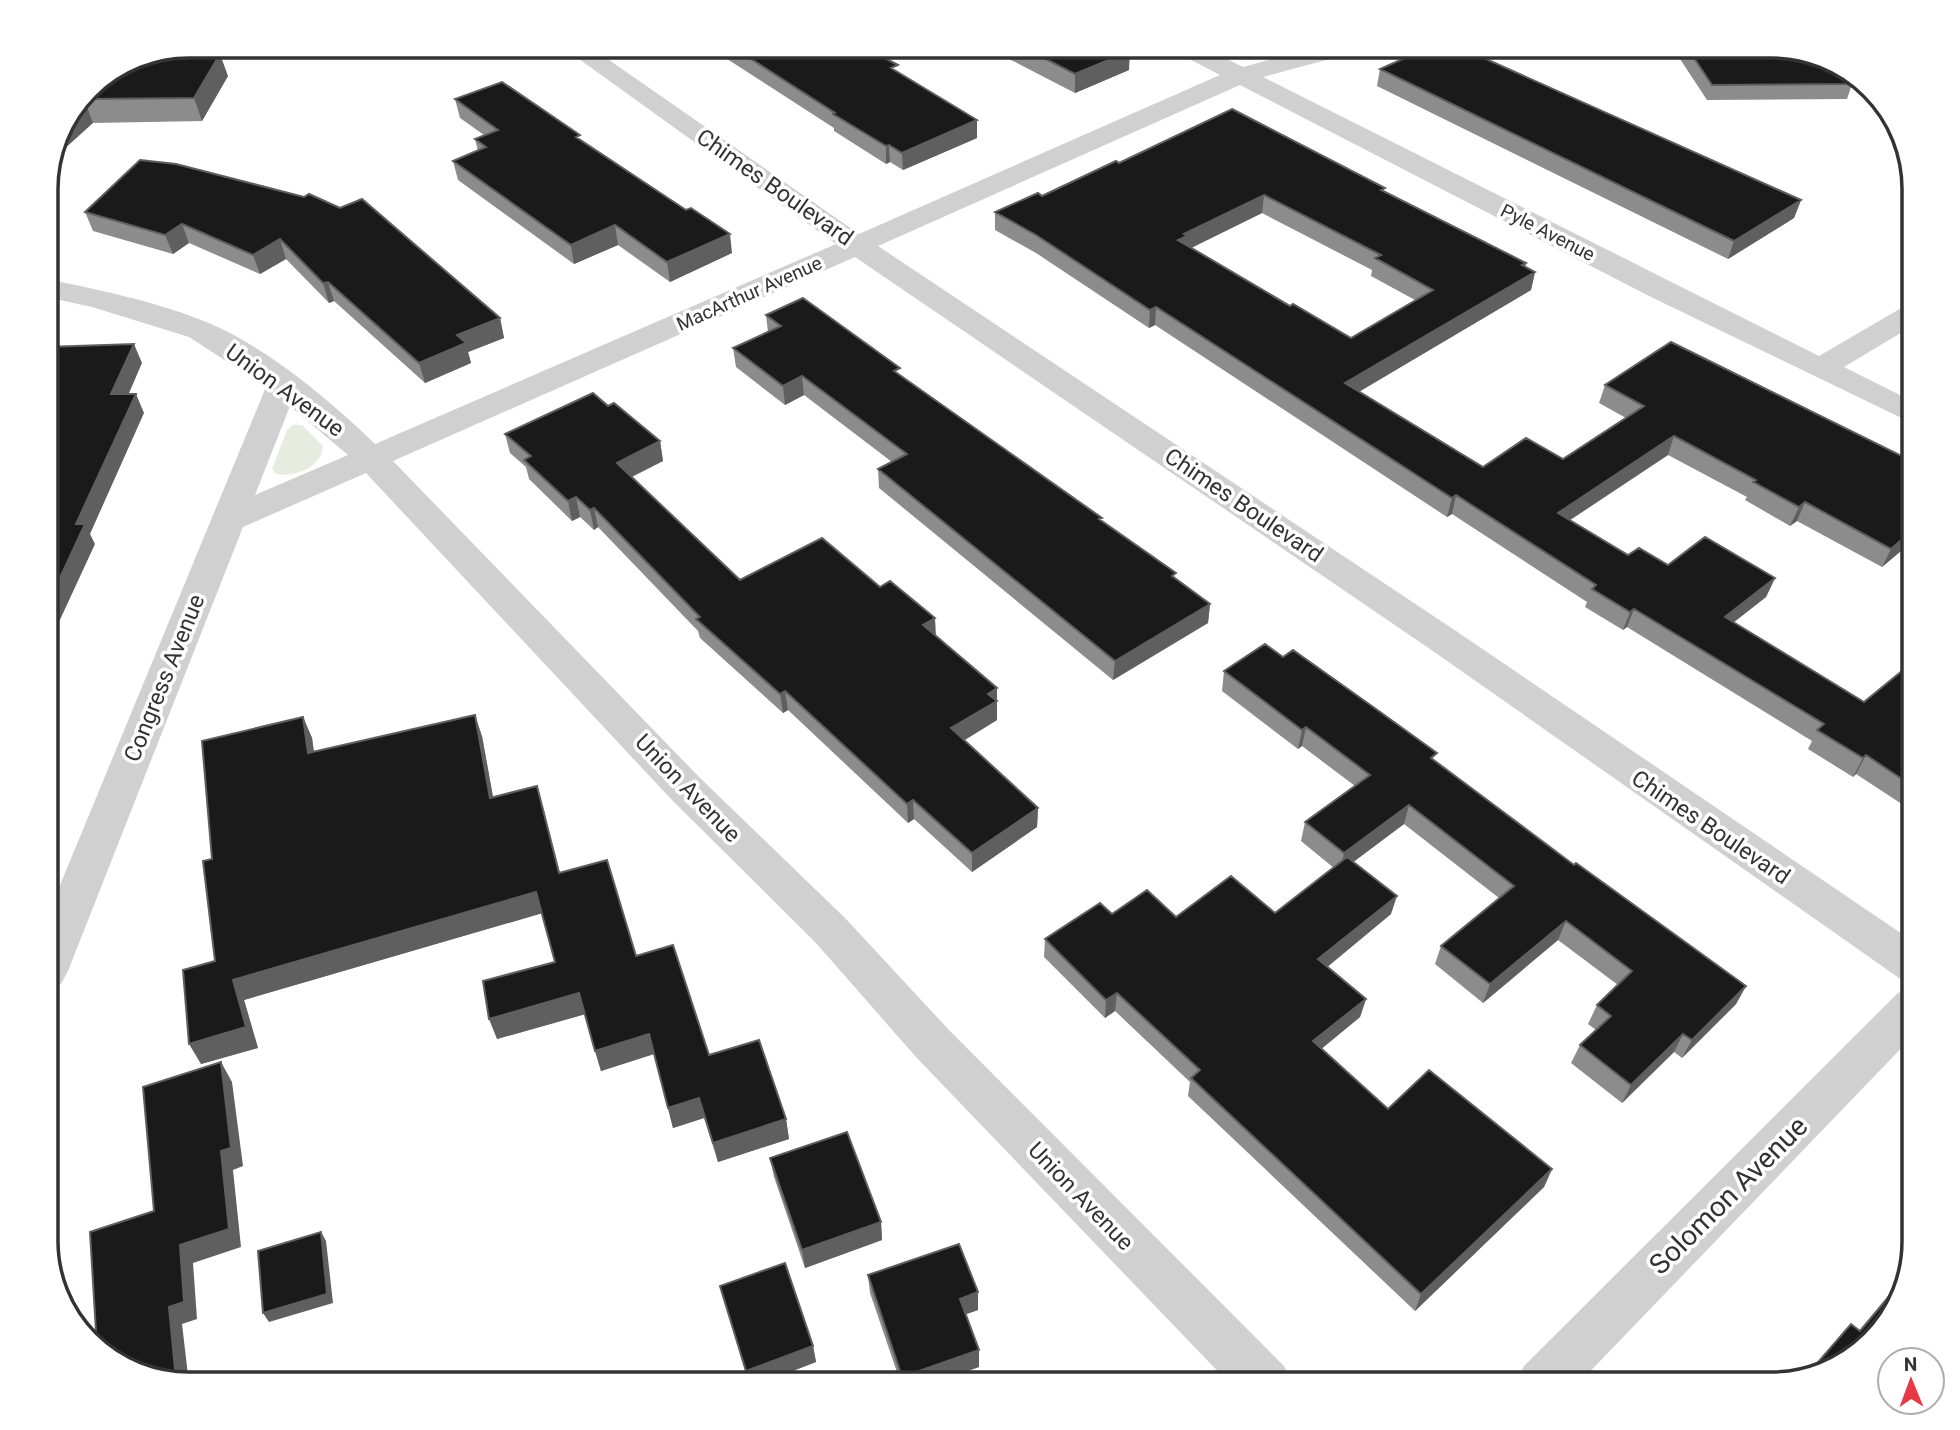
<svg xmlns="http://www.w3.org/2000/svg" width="1960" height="1430" viewBox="0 0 1960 1430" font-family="Roboto,sans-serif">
<rect width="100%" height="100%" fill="#fff"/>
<!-- green -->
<path fill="#e6ecdf" d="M293,425H302L323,446C322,467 295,478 276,474L272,469L287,430Z"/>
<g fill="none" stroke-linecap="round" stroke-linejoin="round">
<!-- street -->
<path fill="#d0d0d0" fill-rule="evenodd" d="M561,46H589L859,234L1220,75L1174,51L1171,46H1201L1243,67L1320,46H1363L1360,51L1263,77L1819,356L1903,307L1914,304V325L1844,367L1914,402V424L1649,296L1240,85L878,246L1456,631L1914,942V983L1899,978L1430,649L855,257L393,461L699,777L846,919L948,1029L1284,1366L1292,1384H1230L916,1057L816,943L671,799L366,473L243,527L68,971L61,984L46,989V919L266,387L189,337L92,307L46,297V279C100,290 159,302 211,324C267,348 331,401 375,444L836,244ZM290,406L348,455L255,495Z
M1914,987V1035L1578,1384H1516L1524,1366L1898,993Z"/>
</g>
<!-- wall -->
<path fill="#8c8c8c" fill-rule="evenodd" d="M707,46H862L898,72L977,138L903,170L890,162L886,164L834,131V128Z
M988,46H1120L1129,70L1075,93L988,48Z
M1684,46H1771L1852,84L1847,99L1707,100L1680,59Z
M1380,69L1801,200L1794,218L1728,259L1377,86Z
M228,76L202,121L93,123L60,125L94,81Z
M455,99L581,140L732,253L670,282L618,245L574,264L458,180L453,161L478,151L475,139L484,135L460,118Z
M140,160L500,318L504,338L468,352L471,363L425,383L334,301L329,303L286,259L260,274L189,243L173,254L93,231L85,212Z
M1119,163L1384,192L1526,263L1525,267L1535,272L1531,290L1359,391L1483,467L1563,459L1626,418L1599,403L1605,385L1914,540L1882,567L1797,521L1790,526L1745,500L1747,497L1668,455L1570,520L1628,555L1668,565L1775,578L1766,597L1733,623L1864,702L1914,661V812L1856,774L1853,777L1808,749L1812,741L1627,627L1623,630L1585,607L1587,602L1452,514L1447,517L1155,325L1149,328L1036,253L995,230V212L1042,196ZM1262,213L1372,270L1371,276L1415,300L1351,338L1290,306L1191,248Z
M766,315L900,375L1102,521L1210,604L1208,623L1113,680L879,488L878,469L892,462L804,395L785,405L736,367L733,348L768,332Z
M608,406L660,441L663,461L632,477L740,580L936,635L997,688V720L964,740L1038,808L1037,827L972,872L914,819L908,823L788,710L783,713L700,638L698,631L598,527L594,530L580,517L572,521L529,479L526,467L510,453L505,434Z
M1283,657L1435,761L1574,865L1746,986L1736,1004L1682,1058L1674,1052L1622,1103L1571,1063L1580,1045L1596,1030L1588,1024L1597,1005L1618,985L1558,940L1483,1003L1435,964L1441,946L1499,898L1404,824L1353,862L1391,914L1327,967L1366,999L1360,1017L1321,1049L1388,1109L1552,1169L1544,1187L1415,1311L1188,1096L1190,1082L1115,1011L1105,1018L1044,957L1045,939L1112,914L1176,917L1275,913L1334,868L1301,841L1305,822L1355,786L1302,746L1298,749L1222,691L1224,671Z
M303,717L312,738L314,752L482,736L493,797L543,807L560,873L636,956L709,1055L786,1119L789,1139L718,1162L704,1118L673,1128L654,1054L601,1071L585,1014L497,1039L555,962L542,913L244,1000L258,1048L201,1064L215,961L212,859Z
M770,1158L881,1222L882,1240L805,1268L774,1177Z
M868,1275L978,1310L966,1314L979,1367L930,1384H901L870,1293Z
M720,1286L813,1346L816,1362L759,1384H749Z"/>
<!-- shaded-wall -->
<path fill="#5f5f5f" d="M1130,51L1129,70L1075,93V74Z
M220,54L228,76L202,121L194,98Z
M84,99L93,123L51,161L60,125L73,109Z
M977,120V138L903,170L902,153Z
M889,145L890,162L886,164V146Z
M1264,195L1262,213L1185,251L1178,240L1184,234Z
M1801,200L1794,218L1728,259L1734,241Z
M182,224L189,243L173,254L165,235Z
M615,225L618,245L574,264L571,245Z
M730,234L732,253L670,282L667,262Z
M280,239L286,259L260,274L253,255Z
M1526,263L1522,280L1535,272L1531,290L1342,402L1345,383Z
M328,282L334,301L329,303L323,283Z
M1156,307L1155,325L1149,328L1150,310Z
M500,318L504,338L468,352L471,363L425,383L419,363L457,335Z
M134,344L142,363L120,414L111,394Z
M802,376L804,395L785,405L783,386Z
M136,394L144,413L90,534L95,544L46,650V608L76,524Z
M1674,436L1668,455L1552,532L1558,513Z
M660,441L663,461L621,482L617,463Z
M1456,495L1452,514L1447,517L1452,498Z
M576,497L580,517L572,521L568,501Z
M1805,502L1797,521L1790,526L1799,507Z
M594,508L598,527L594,530L590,510Z
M1914,529V540L1882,567L1891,549Z
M1775,578L1766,597L1716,636L1725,617Z
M1210,604L1208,623L1113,680L1115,661Z
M1634,609L1627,627L1623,630L1630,612Z
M935,618L936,637L923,625Z
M997,688V720L952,748L951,728L988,694Z
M785,691L788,710L783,713L780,694Z
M475,715L482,736L497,819L490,798Z
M303,717L312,738L317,775L308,753Z
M1306,727L1302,746L1298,749L1302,730Z
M1866,755L1856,774L1853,777L1863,758Z
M913,800L914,819L908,823L907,804Z
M1409,805L1404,824L1340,872L1344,853Z
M1038,808L1037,827L972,872V853Z
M536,892L543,913L244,1000L258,1048L201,1064L189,1044L233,980Z
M1397,896L1391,914L1314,978L1318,959Z
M1566,921L1558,940L1483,1003L1490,984Z
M1746,986L1736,1004L1682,1058L1692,1040Z
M579,993L586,1014L497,1039L489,1019Z
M1117,993L1115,1011L1105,1018L1106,1000Z
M1366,999L1360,1017L1308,1060L1313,1041Z
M649,1034L654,1054L601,1071L595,1051Z
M1683,1034L1674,1052L1622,1103L1631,1085Z
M221,1062L232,1082L243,1166L233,1170L241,1247L193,1263L197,1319L182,1324L189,1384L176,1380L169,1307L180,1245L221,1151Z
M699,1098L704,1118L673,1128L668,1108Z
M786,1119L789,1139L718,1162L713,1143Z
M1552,1169L1544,1187L1415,1311L1421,1294Z
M881,1222L882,1240L805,1268L802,1250Z
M321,1232L326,1241L333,1303L269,1322L263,1313Z
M978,1292V1310L961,1316L960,1299Z
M813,1346L816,1362L759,1384H749L746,1371Z
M979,1350V1367L930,1384H903L902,1377Z"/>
<!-- building -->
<path fill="#1a1a1a" stroke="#5f5f5f" stroke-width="2" fill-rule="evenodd" d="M731,46H862L898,65L891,68L977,120L902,153L889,145L886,146L833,114L835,113Z
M1020,46H1120L1130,51L1075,74Z
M1432,46H1457L1801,200L1734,241L1380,69Z
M1686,46H1771L1842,69L1852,84L1712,85Z
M220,54L194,98L84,99L73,109L94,81L135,56L142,55Z
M502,82L580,135L576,137L686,210L691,208L730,234L667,262L615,225L571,245L453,161L486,147L475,139L498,130L455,99Z
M1232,109L1385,188L1381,190L1526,263L1522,265L1535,272L1345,383L1483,467L1526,438L1563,459L1644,406L1605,385L1671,342L1914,462V529L1891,549L1805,502L1799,507L1753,482L1756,480L1674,436L1558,513L1628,555L1639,548L1668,565L1705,537L1775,578L1725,617L1864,702L1914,661V787L1866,755L1863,758L1817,730L1824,724L1634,609L1630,612L1592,589L1596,585L1456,495L1452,498L1156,307L1150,310L1036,235L995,212L1038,193L1042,196L1116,161L1119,163ZM1264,195L1381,255L1375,258L1433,290L1351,338L1293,304L1290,306L1178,240L1187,236L1184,234Z
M140,160L176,164L304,197L309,194L340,208L362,199L500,318L457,335L466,343L419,363L328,282L323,283L280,239L253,255L182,224L165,235L85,212Z
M803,298L900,368L894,371L1102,518L1099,519L1176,573L1172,576L1210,604L1115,661L878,469L907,454L802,376L783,386L733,348L781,326L766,315Z
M134,344L111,394H136L76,524H85L46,608V347Z
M593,393L608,406L614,403L660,441L617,463L740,580L822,538L880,587L890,581L935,618L923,625L997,688L988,694L997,701L951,728L1038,808L972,853L913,800L907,804L785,691L780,694L696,619L700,617L594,508L590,510L576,497L568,501L524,460L531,456L505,434Z
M1265,644L1283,657L1293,650L1376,709L1437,753L1431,758L1574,865L1576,863L1746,986L1692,1040L1683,1034L1631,1085L1580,1045L1611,1016L1597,1005L1632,971L1566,921L1490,984L1441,946L1514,886L1409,805L1344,853L1305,822L1370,775L1306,727L1302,730L1224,671Z
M475,715L490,798L537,786L559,873L607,860L636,956L673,945L709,1055L759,1040L786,1119L713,1143L699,1098L668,1108L649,1034L595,1051L579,993L489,1019L483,981L555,962L536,892L233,980L246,1027L189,1044L183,970L215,961L203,861L212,859L202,741L303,717L308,753Z
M1347,857L1397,896L1318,959L1366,999L1313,1041L1388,1109L1429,1070L1552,1169L1421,1294L1191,1078L1200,1070L1117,993L1106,1000L1045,939L1100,903L1112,914L1147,890L1176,917L1231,876L1275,913Z
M221,1062L231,1148L221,1151L229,1229L180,1245L184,1302L169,1307L176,1380L102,1355L97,1348L90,1232L154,1211L143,1087Z
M847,1132L881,1222L802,1250L770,1158Z
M321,1232L327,1294L263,1313L258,1251Z
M959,1244L978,1292L960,1299L979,1350L902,1377L868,1275Z
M785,1263L813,1346L746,1371L720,1286Z
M1901,1282L1885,1328L1835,1369L1806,1376L1851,1324L1860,1331Z"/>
<g text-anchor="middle" stroke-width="7" stroke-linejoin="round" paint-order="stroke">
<!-- far-street labels -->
<g font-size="19" fill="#333" stroke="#fff">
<text transform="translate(1548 232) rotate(27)" y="7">Pyle Avenue</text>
<text transform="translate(749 293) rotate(-24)" y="7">MacArthur Avenue</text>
</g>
<!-- street labels -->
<g font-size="23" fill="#333" stroke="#fff">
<text transform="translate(775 187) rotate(35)" y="8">Chimes Boulevard</text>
<text transform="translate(285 390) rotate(36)" y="8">Union Avenue</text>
<text transform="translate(1244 505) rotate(34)" y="8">Chimes Boulevard</text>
<text transform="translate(164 678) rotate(-68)" y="8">Congress Avenue</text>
<text transform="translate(688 788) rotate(46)" y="8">Union Avenue</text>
<text transform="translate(1711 827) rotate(34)" y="8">Chimes Boulevard</text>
<text transform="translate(1081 1196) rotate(46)" y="8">Union Avenue</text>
</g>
<!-- near-street labels -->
<g font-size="28" fill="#333" stroke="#fff">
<text transform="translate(1728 1195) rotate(-45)" y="10">Solomon Avenue</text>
</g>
</g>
<!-- crop -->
<path d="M0 0H1960V1430H0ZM189 58H1771A131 131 0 0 1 1902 189V1241A131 131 0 0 1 1771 1372H189A131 131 0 0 1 58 1241V189A131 131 0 0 1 189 58Z" fill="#fff" fill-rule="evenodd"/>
<path fill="none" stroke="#333" stroke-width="3.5" d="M189 58H1771A131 131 0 0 1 1902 189V1241A131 131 0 0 1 1771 1372H189A131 131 0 0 1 58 1241V189A131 131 0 0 1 189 58Z"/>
<!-- north arrow -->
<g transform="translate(1911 1381) rotate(359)"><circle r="33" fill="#ffffff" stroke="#adadad" stroke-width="2"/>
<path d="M0-5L12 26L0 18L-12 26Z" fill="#e63946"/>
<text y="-10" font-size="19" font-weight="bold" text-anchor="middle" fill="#333333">N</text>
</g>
</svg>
